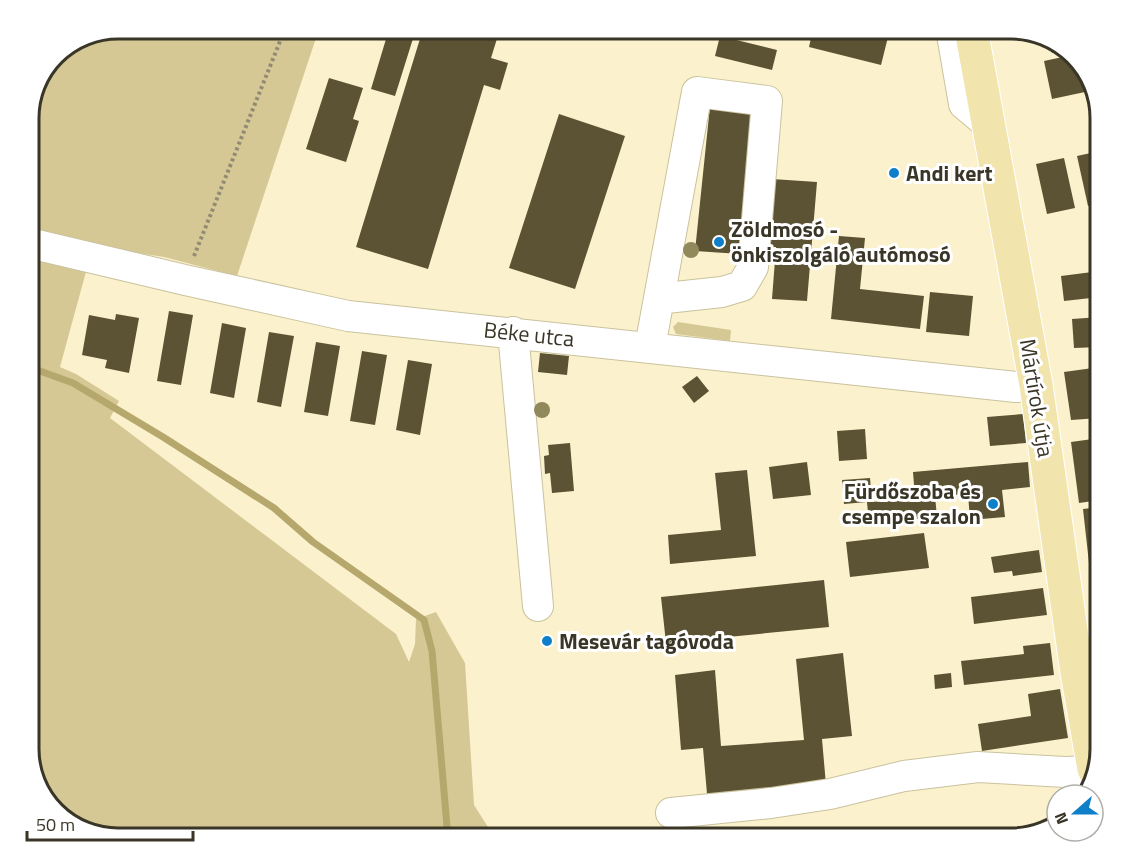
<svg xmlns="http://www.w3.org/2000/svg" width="1129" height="867" viewBox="0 0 1129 867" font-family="'Titillium Web',sans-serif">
<rect width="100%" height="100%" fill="#fbf2cd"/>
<!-- green -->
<path fill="#d5c895" d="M118,29H319L237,276L164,257L93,246L60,367L76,374L119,401L110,418L396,634L409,662L415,644L416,619L436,612L465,663L474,805L488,827L489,838H118L63,820L38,789L29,755V112L59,51Z
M678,322L731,330L730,341L676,334L673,327Z"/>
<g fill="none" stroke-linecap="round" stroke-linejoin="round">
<!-- stream -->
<path stroke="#b6a86d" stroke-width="7" d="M29,367L73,383L163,437L274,508L313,542L424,620L432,651L448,838"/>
</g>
<!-- building -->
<path fill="#5b5333" d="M389,29H416L395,96L371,89Z
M423,29H500L491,58L508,63L500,90L484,85L428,269L356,247Z
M813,29H890L881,65L809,47Z
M720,36L777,50L772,70L715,56Z
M1050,42L1066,47L1067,49L1052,53Z
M1072,55L1079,63L1085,92L1052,99L1044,61Z
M329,78L363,88L353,119L359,121L346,162L306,149Z
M710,106L754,111L740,254L695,251Z
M559,114L625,136L575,289L509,268Z
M1100,151V203L1088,206L1077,156Z
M1064,158L1075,208L1047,214L1036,164Z
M772,179L817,182L807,301L772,299L776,247H767Z
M839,236L865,238L860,289L924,296L920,329L831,319Z
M1100,271V297L1064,301L1061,276Z
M930,292L973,296L969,336L926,332Z
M169,311L193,315L181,385L157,381Z
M116,314L139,318L129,373L105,368L107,360L82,355L89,315L115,320Z
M1100,317V347L1074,348L1072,319Z
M222,323L246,328L234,398L210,393Z
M269,332L294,336L281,407L257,402Z
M316,342L340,346L328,416L304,412Z
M362,351L387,355L375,425L350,421Z
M540,353L569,356L567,375L538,372Z
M408,360L432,364L420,435L396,430Z
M1100,367V395L1096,396L1099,418L1071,420L1064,372Z
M697,376L709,391L694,403L682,387Z
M1023,414L1026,443L990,446L987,417Z
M865,429L867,459L839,461L837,431Z
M1100,438V500L1079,503L1071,442Z
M570,443L574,491L552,493L550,473L545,474L544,456L549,455L548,445Z
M807,462L811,495L773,499L769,467Z
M1028,462L1030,487L1002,490L1005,517L970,520L968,494L935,496L937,517L869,523L867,502L844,504L842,480L870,478L872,502L915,498L913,472Z
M747,470L756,556L670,564L668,535L721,530L715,473Z
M1100,507V653H1099L1083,509Z
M924,533L929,568L850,577L846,542Z
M1039,550L1042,572L1013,576L1012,571L994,573L991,557Z
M824,580L829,627L666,643L661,597Z
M1043,588L1047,615L974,624L971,597Z
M1050,643L1054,675L964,685L961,661L1024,654L1023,646Z
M843,653L852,736L822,739L826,785L707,794L703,748L681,750L675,675L715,670L721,746L804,740L796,659Z
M951,673L952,687L935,689L934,675Z
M1060,689L1068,738L982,751L978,724L1031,716L1028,694Z"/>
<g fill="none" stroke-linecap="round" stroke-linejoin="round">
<defs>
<path id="minor" d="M951,29L964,104L989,125
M29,243L185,280L348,316L1016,387L1036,385
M513,332L538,606
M650,347L697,92L767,101L753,267L742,286L722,292L666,298L658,304
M671,813L771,803L830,794L904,776L978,767L1065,772L1093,771"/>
<path id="major" d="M971,29L1036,385L1077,672L1094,769"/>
</defs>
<!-- minor casing -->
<use href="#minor" stroke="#cac29e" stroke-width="32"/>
<!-- major casing -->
<use href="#major" stroke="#fff" stroke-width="35"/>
<!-- path -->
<path stroke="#928b73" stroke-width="4" stroke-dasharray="3 3" stroke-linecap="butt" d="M194,256L285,29
M29,283L37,271"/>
<!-- minor -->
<use href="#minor" stroke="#fff" stroke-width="30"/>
<!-- major -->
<use href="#major" stroke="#f1e4ac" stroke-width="33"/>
</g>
<!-- trees -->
<g fill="#91885c">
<circle cx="691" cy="250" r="8"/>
<circle cx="542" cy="410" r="8"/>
</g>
<!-- markers -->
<g fill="#107fc9" stroke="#fff" stroke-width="2">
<circle cx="894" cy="173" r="6"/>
<circle cx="719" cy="242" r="6"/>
<circle cx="993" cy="504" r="6"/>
<circle cx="547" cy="641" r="6"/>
</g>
<g text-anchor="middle" stroke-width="6" stroke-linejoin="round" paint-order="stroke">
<!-- poi labels -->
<g font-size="22" font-weight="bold" fill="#393527" stroke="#fff" text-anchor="start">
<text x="906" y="181">Andi kert</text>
<text x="731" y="237">Zöldmosó -<tspan x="731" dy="25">önkiszolgáló autómosó</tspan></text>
<text x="981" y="499" text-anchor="end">Fürdőszoba és<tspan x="981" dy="25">csempe szalon</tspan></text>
<text x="559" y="649">Mesevár tagóvoda</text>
</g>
<!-- street labels -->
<g font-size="22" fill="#393527" stroke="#fff">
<text transform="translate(529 334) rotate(6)" y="8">Béke utca</text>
<text transform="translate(1037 398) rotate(81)" y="8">Mártírok útja</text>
</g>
</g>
<!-- crop -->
<path d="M0 0H1129V867H0ZM118 39H1011A79 79 0 0 1 1090 118V749A79 79 0 0 1 1011 828H118A79 79 0 0 1 39 749V118A79 79 0 0 1 118 39Z" fill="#fff" fill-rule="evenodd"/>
<path fill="none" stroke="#393527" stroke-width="3" d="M118 39H1011A79 79 0 0 1 1090 118V749A79 79 0 0 1 1011 828H118A79 79 0 0 1 39 749V118A79 79 0 0 1 118 39Z"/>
<!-- north arrow -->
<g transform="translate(1075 813) rotate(249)"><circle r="28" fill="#ffffff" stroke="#b0aea9" stroke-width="1.5"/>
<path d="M0-4.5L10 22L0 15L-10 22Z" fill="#107fc9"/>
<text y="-9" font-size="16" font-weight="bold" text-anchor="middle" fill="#393527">N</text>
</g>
<!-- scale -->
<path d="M27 831v9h166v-9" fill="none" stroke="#393527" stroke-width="3"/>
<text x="36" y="831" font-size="18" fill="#393527" stroke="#ffffff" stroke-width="4.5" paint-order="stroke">50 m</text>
</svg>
